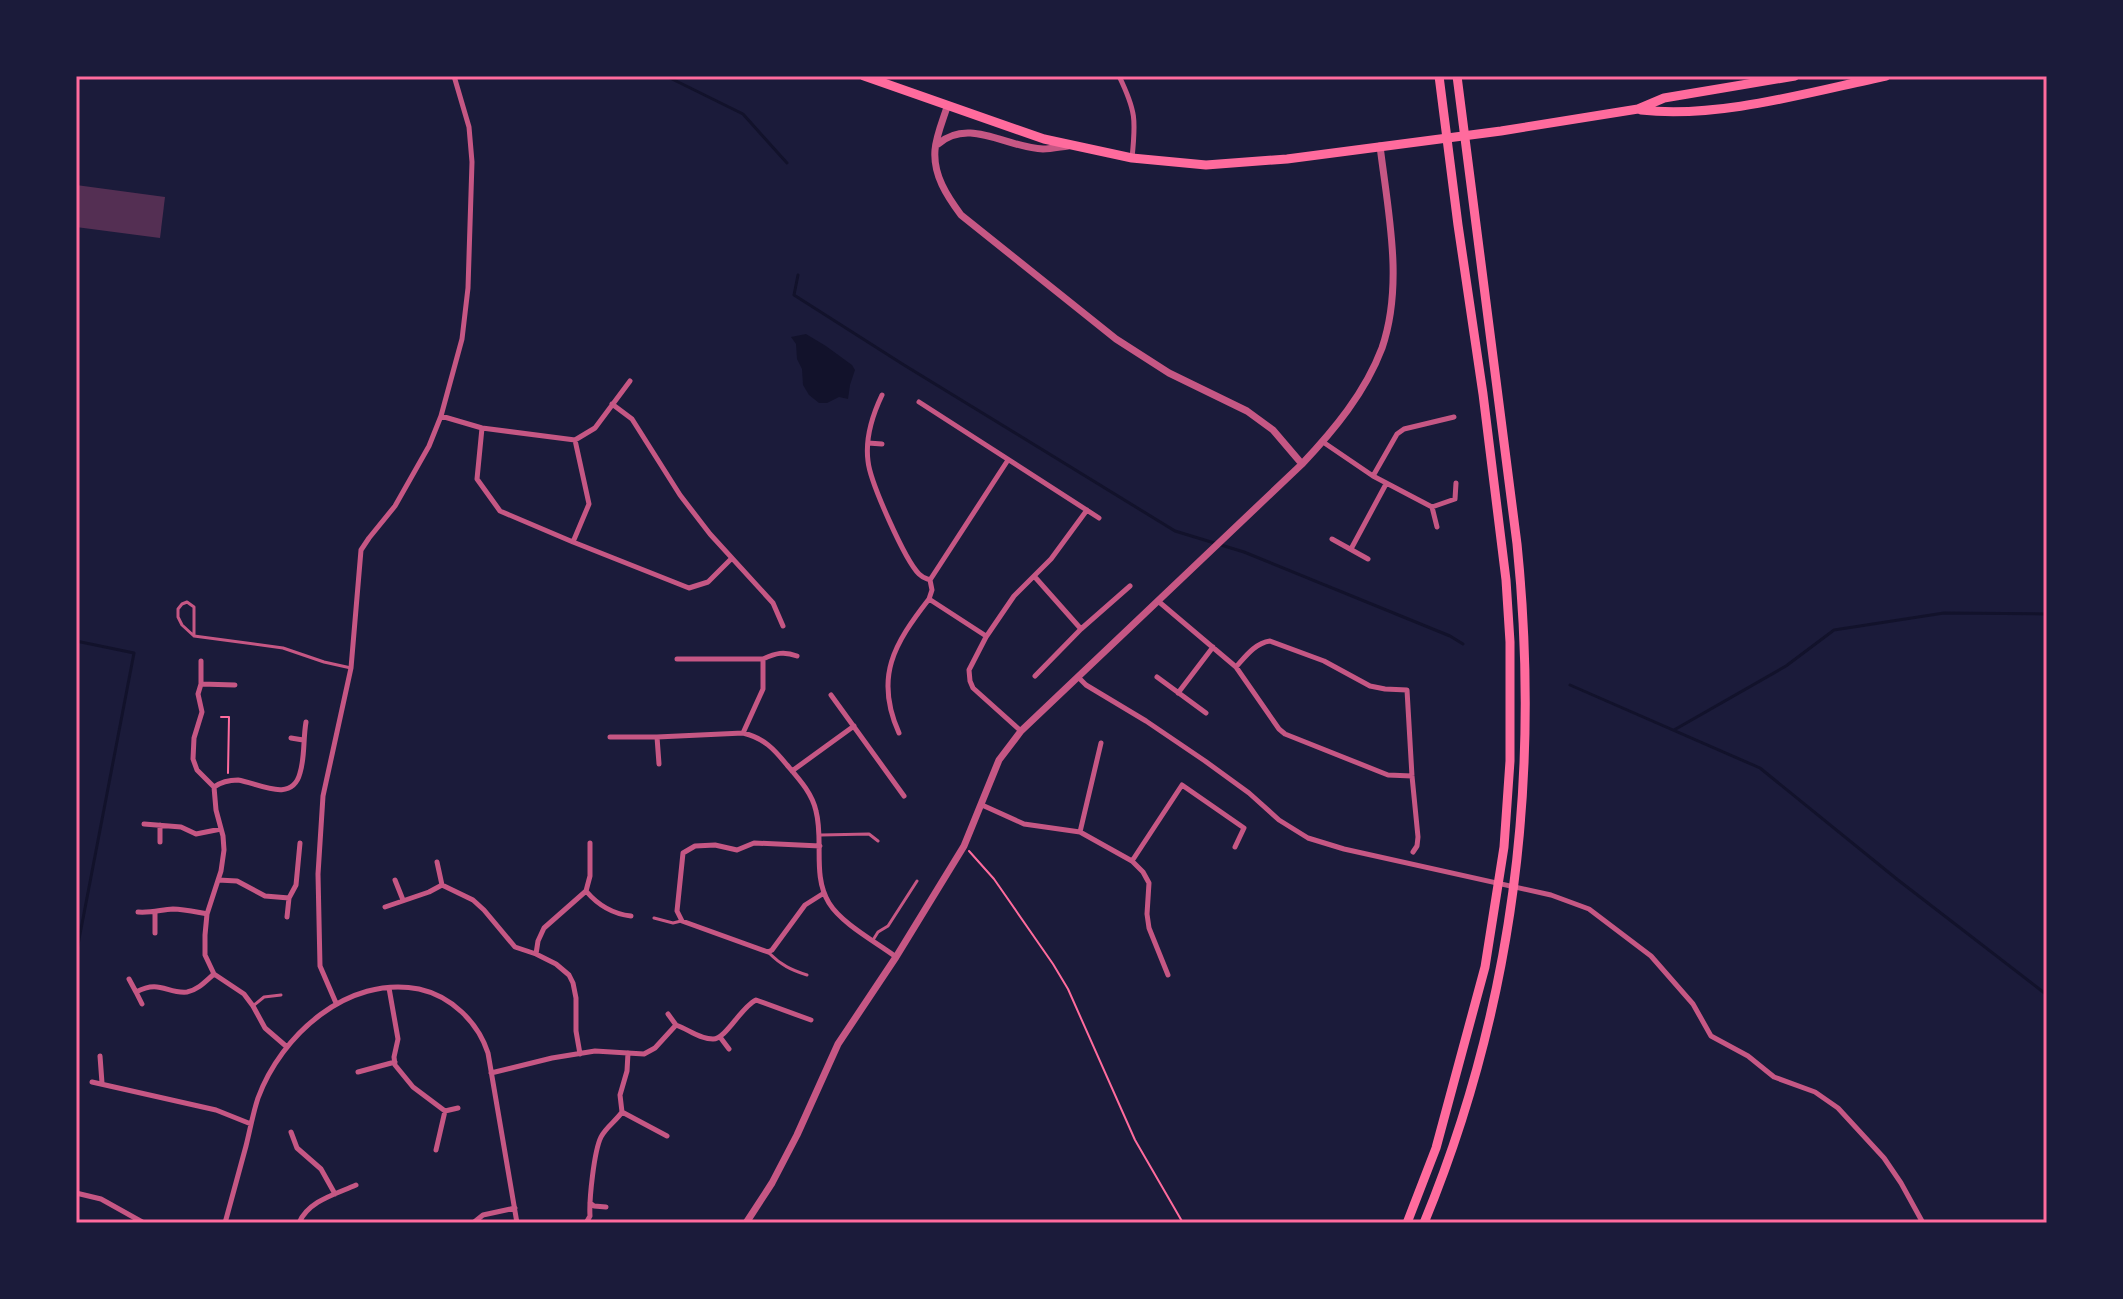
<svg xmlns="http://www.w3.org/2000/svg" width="2123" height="1299" viewBox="0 0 2123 1299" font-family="Poppins,sans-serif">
<rect width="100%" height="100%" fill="#1b1b3a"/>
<!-- water -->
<path fill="#12122b" d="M806,334L826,346L852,365L855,370L850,385L848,399L839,397L827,403H819L809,395L803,385L802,369L797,359L796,344L791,337Z"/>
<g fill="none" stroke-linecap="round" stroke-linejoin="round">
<!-- stream -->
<path stroke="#12122b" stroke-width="3" d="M666,76L743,114L787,163
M798,275L794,295L904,365L1175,531L1244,552L1450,636L1463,644
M76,641L134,653L76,955
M1570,685L1760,768L1898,880L2047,995
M1674,730L1786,666L1834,630L1944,613L2047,614"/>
</g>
<!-- building -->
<path fill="#542f53" d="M76,185L165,197L160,238L76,227Z"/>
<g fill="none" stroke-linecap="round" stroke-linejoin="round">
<!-- path -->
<path stroke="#ff6b9d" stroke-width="2" d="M221,717H229L228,773
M969,851L994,879L1053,964L1068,989L1135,1140L1183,1223"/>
<!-- service -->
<path stroke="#c65784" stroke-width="3" d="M194,636V607L187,602L182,604L178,609V617L182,625L194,636L283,648L324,662L351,668
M821,835L869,834L878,841
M654,918L673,923L681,921
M873,940L878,932L888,926L917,881
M769,953C781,965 791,970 807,975
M253,1006L264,997L281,995"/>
<!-- minor -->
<path stroke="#c65784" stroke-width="5" d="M1119,76C1136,111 1136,120 1132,158
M882,395C872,416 865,438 868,461C870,482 905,560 919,574C923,578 925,578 930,580
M919,402L1099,518
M612,404L632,419L680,495L710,534L773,603L783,626
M441,416L482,428L575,440L595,428L630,381
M482,428L477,479L500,511L573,542L689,588L708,582L732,558
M1323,442L1373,476L1432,507
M868,443L882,444
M1373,476L1397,434L1404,429L1454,417
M1437,527L1432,507L1455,499L1456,483
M1332,539L1368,559
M573,542L589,504L575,440
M1351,549L1386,484
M1034,576L1081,629
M1158,601L1236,667L1279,729L1285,734L1388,775L1412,776
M986,636L929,599L932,590L930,580L1008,460
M677,659H763C776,653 784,651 797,656
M201,661V684L198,694L202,712L194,738L193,759L197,770L214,787L216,810L223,836L224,850L221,871L207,914L205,935V955L214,974L244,994L253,1006L265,1028L287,1047
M1236,667C1245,657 1255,643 1270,641L1324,661L1370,686L1385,689L1407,690L1412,776L1418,837L1417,846L1413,852
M1035,676L1081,629L1130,586
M1078,677L1086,685L1146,721L1205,761L1249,793L1279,820L1308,838L1344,849L1551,895L1589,909L1651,956L1693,1004L1711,1036L1748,1056L1774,1077L1815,1092L1838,1108L1884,1158L1901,1183L1923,1223
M1157,677L1206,713
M201,684L235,685
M1178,693L1213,647
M831,695L904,796
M1021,731L973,688L970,681L969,670L986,637L1014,596L1051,559L1087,510
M743,733L763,689V659
M899,733C874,677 894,644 929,599
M610,737H657L743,733C764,738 774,749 787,765C799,779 812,793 816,811C824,841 812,875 829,903C842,924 876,942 896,957
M657,737L659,764
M291,738L303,740
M792,771L854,726
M214,787C221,782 229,780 238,780C258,783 292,804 300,773C305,757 303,739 306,722
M982,805L1024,824L1080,832L1132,861L1143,872L1149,883L1147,914L1149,928L1168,975
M144,824L181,827L196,834L221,829
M1080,832L1101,743
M160,842V825
M820,846L754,843L737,850L715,845L695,846L683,853L677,911L682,921L768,952L772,950L805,905L824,893
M1132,861L1182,785L1244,828L1235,847
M437,862L442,885L473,900L484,910L515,947L536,954L556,964L569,975L573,983L576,998V1031L580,1054
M218,880L237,881L265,896L289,898L296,885L300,843
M395,880L403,900
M586,891C597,904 613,914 631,916
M385,907L429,892L442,885
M138,912C151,913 160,910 173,909C184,909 196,912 207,914
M287,917L289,898
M155,933V913
M536,954L538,941L544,928L586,891L590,876V843
M129,979L136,992C160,979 167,994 187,992C198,990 206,981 214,974
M389,988L398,1039L394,1057L395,1065L413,1087L445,1111L436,1150
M136,992L142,1004
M336,1003L320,966L318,874L323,796L351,668L361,550L369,538L395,506L429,446L441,416L462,339L468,288L472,162L469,127L454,76
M668,1014L676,1025
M720,1037L729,1049
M100,1056L102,1083
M358,1072L395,1062
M491,1073L552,1058L595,1051L644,1054L655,1048L676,1025C688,1029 699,1039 713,1039C726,1039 741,1007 756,1000L811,1020
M92,1082L216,1110L251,1124
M445,1111L458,1108
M622,1112L620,1095L627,1071L628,1053
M622,1112L667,1136
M291,1132L297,1148L321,1169L335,1194
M76,1193L101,1199L144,1223
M590,1203L594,1206L606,1207
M225,1223C232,1197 239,1172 246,1146C250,1130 253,1113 258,1098C281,1035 348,975 419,989C451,996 478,1022 488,1053L517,1223
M299,1223C308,1201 336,1194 356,1185
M473,1223L483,1215L515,1208
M586,1223L590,1216C589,1200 594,1151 601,1137C606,1127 616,1121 622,1112"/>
<!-- tertiary -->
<path stroke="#c65784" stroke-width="7" d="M947,107C943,120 936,136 935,150C933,175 947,196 961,215L1116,339L1169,373L1247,411L1273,430L1302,464
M938,144C969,117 1007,148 1043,149C1051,149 1060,147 1068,146
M746,1223L772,1183L797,1135L838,1044L896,957L964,846L999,760L1021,731L1302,464C1334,430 1365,393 1382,348C1404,284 1388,212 1380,146"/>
<!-- primary -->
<path stroke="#ff6b9d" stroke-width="9" d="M864,76L1044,139L1132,158L1206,165L1287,159L1501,131L1638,109L1664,98L1795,76
M1641,110C1718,119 1810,92 1886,76"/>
<!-- trunk -->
<path stroke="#ff6b9d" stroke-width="9" d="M1407,1223L1436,1148L1485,967L1504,847L1510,761V642L1506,580L1483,394L1458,225L1439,76
M1424,1223C1514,1005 1541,779 1517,544L1457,76"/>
</g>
<!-- border -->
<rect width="2123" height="1299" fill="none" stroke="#1b1b3a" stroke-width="156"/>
<rect x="78" y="78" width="1967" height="1143" fill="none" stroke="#ff6b9d" stroke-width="3"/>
</svg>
